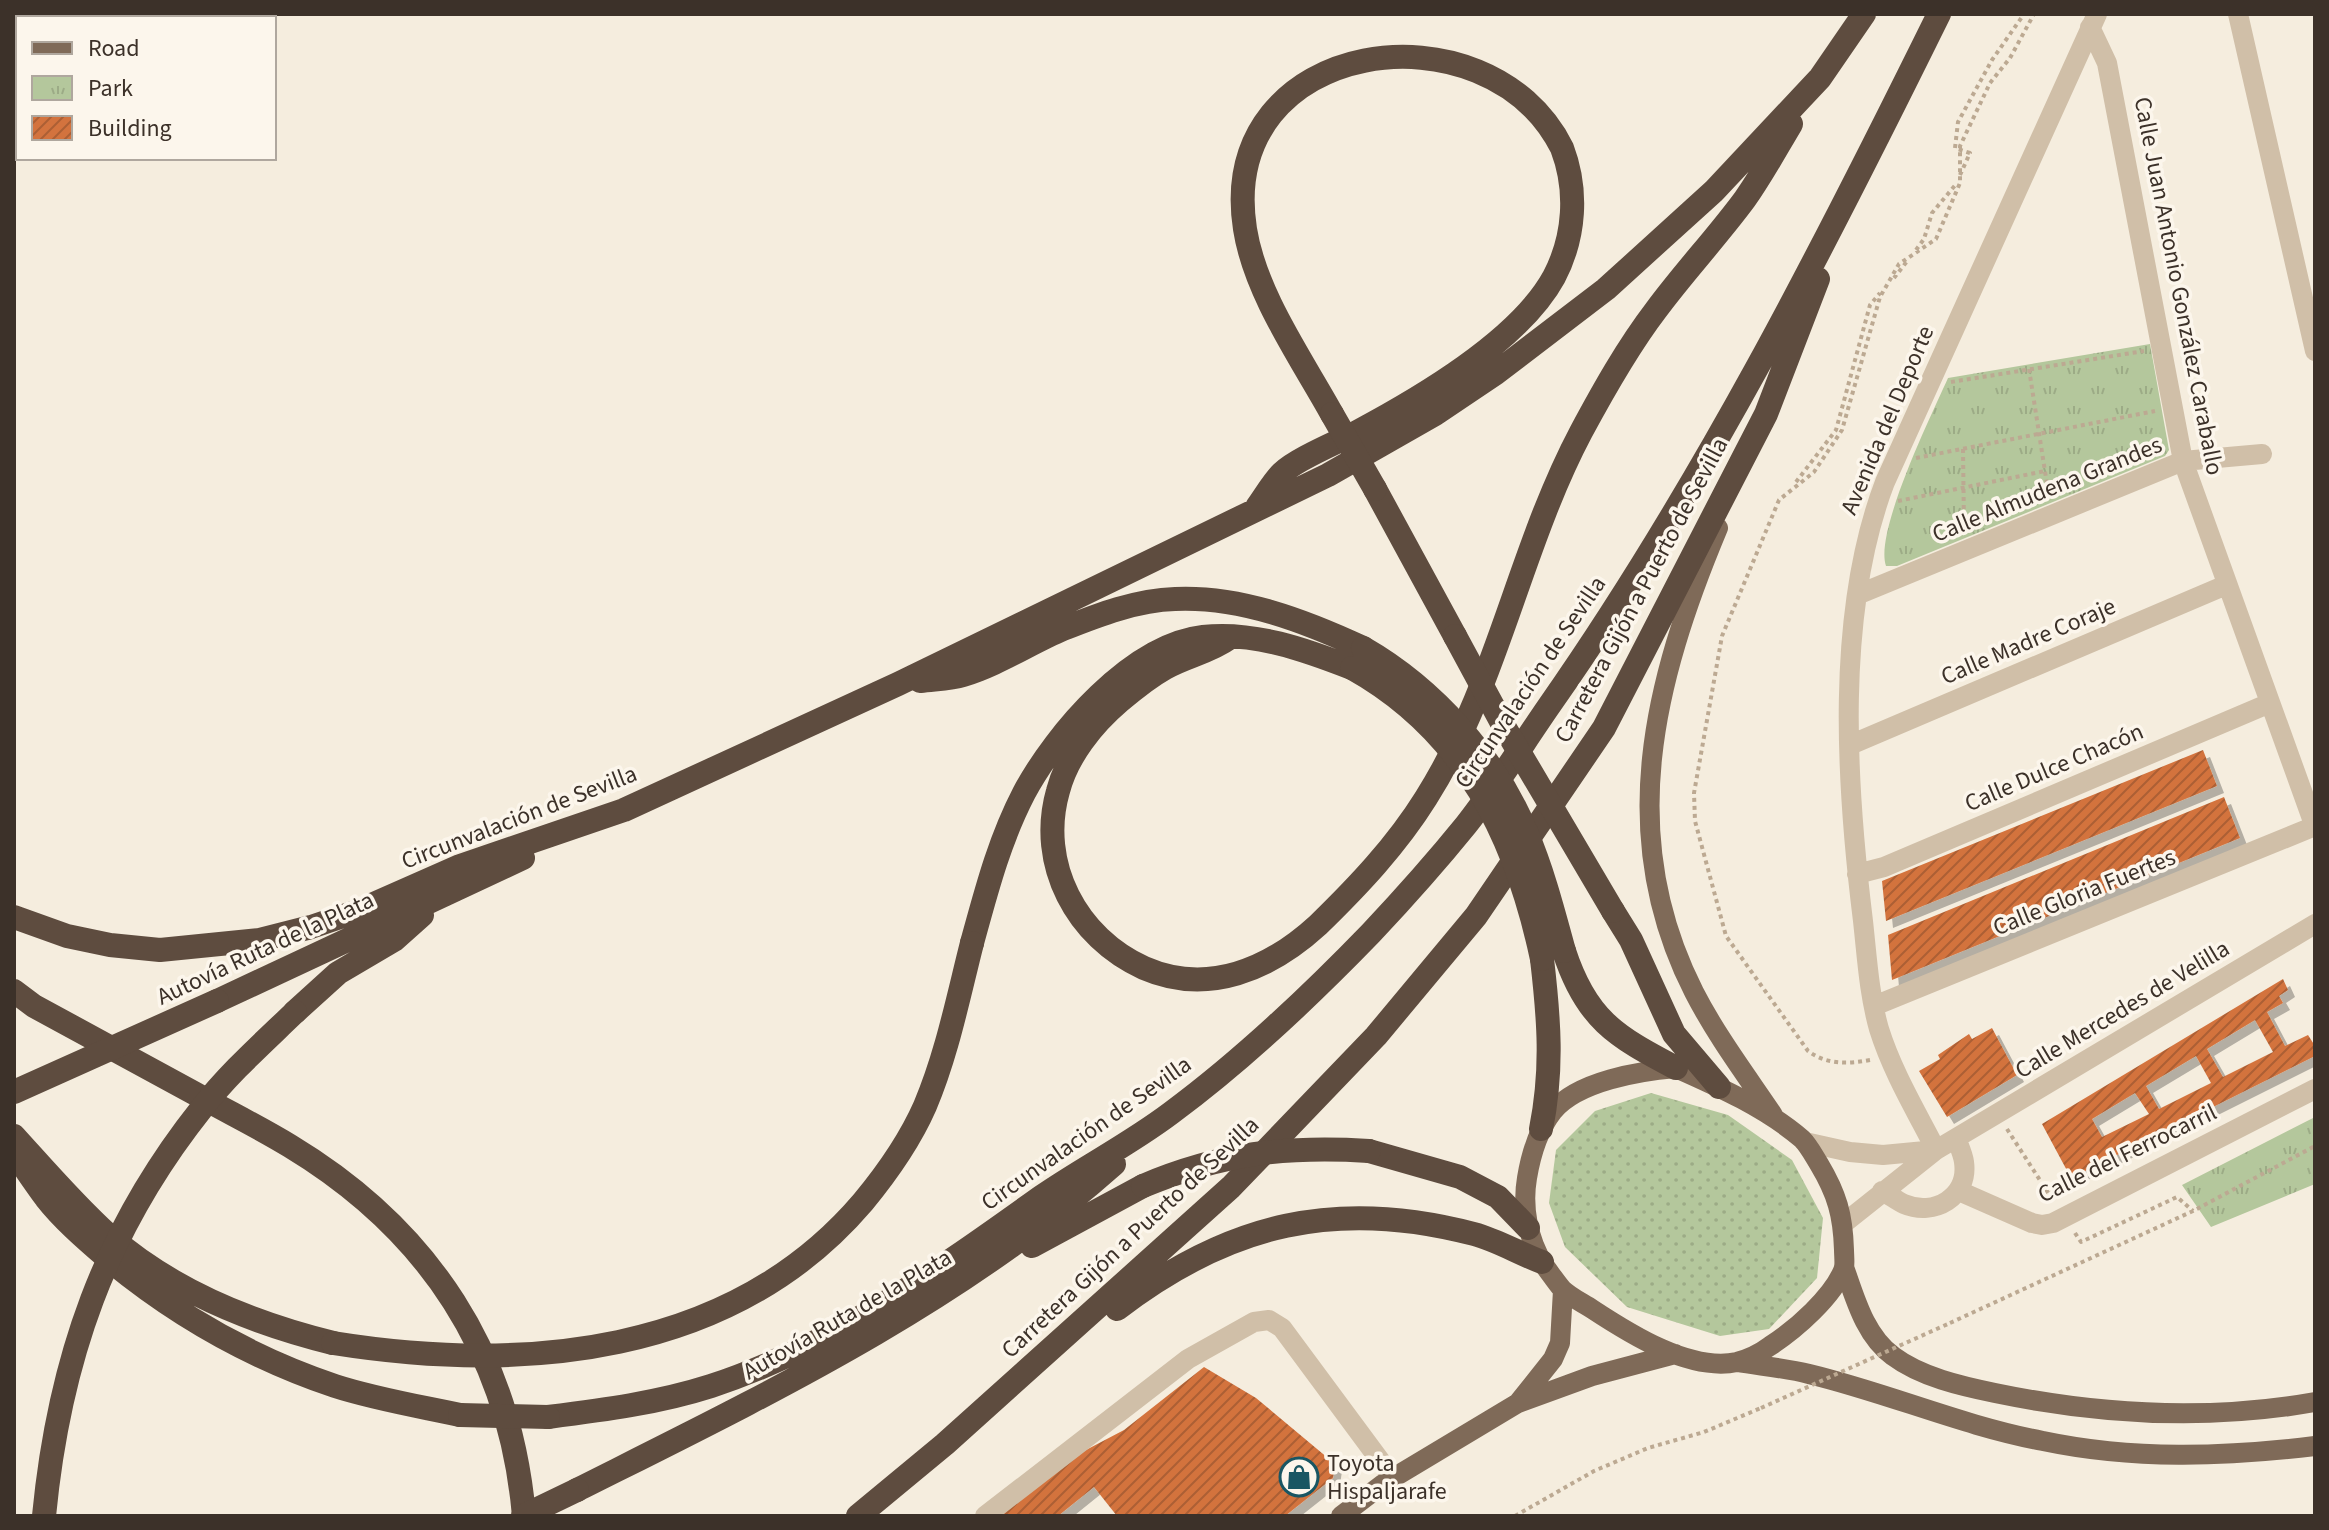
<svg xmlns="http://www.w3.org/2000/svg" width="2329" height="1530" viewBox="0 0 2329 1530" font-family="'Source Sans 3',sans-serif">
<defs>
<pattern id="grass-dots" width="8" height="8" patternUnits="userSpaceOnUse" patternTransform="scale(2)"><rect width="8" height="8" fill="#b4c79c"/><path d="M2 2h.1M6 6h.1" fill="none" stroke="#9cab86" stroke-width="1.8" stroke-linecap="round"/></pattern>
<pattern id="park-tufts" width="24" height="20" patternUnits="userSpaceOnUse" patternTransform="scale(2)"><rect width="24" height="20" fill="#b4c79c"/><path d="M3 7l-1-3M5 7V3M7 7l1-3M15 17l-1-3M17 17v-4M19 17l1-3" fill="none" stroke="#9cab86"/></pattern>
<pattern id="building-hatch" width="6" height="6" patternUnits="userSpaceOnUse" patternTransform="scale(2)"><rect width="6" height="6" fill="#d3733e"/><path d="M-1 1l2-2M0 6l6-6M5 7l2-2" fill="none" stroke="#ac5f34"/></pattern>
<filter id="shadow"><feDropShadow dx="7" dy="7" stdDeviation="0" flood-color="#0004"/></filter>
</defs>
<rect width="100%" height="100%" fill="#f5edde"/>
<!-- grass -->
<path fill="url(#grass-dots)" d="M1651,1093L1728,1115L1792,1160L1823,1218L1817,1278L1769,1329L1720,1336L1627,1307L1565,1247L1549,1203L1556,1150L1595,1111Z"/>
<!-- park -->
<path fill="url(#park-tufts)" d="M2150,344L2169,450L2165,456L1897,566H1886C1874,532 1932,414 1948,378Z
M2315,1117V1184L2211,1227L2182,1185Z"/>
<!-- building -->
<path fill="url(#building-hatch)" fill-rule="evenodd" filter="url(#shadow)" d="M2203,750L2217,786L1886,921L1882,881Z
M2224,797L2240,838L1892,980L1888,935Z
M2283,979L2288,990L2279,996L2283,1003L2267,1012L2285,1046L2308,1035L2315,1046V1056L2071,1178L2042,1124ZM2255,1020L2273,1052L2223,1077L2207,1049ZM2196,1056L2211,1083L2159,1109L2146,1086ZM2135,1093L2149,1114L2102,1137L2092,1119Z
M1992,1028L2017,1075L1947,1117L1919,1071L1940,1059L1938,1055L1969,1034L1972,1039Z
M1204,1367L1256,1398L1335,1464L1333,1478L1285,1516H1117L1094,1487L1058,1516H994L1044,1472L1124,1430Z"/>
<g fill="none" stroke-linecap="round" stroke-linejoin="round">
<!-- path -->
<path stroke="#bca992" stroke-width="4" stroke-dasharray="4 4" stroke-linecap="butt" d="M1960,175L1970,153L1955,148L1958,122L1992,60L2024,14
M1916,250L1924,239L1932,213L1957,183
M1894,278L1908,260
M2029,369L2049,497
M1951,382L2144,351
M1963,449L1964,528
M1916,458L2155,411
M1796,482L1836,430L1870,305L1880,293
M1898,501L2045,471
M1870,1060C1848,1064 1827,1065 1808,1051L1726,936L1695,821L1694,793L1722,636L1779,500L1814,472L1842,430L1880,297L1899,264L1936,239L1960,183V146L1990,83L2010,58L2034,14
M2007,1129L2054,1202
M2075,1233L2081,1242L2177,1197L2193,1211
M1950,1323L2193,1211L2315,1146
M1515,1516L1594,1471L1648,1448L1704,1432L1761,1408"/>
<!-- minor -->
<path stroke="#d0bfa8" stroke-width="20" d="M2238,14L2315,351
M2090,27L2107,63L2183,461L2315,827
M1857,595L2183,461L2262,454
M1850,745L2226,585
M1857,874L1884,867L2270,703
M1874,1006L2315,826
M1805,1142L1850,1152L1883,1155L1936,1150
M1936,1150C1916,1111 1892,1071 1879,1029C1869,994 1867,957 1863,921C1846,783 1835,613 1885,482L2097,14
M1882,1191C1890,1195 1897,1201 1904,1204C1934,1217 1969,1197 1964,1162C1963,1154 1959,1146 1956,1138
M1959,1191L2032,1223L2042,1225L2053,1223L2315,1089
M1843,1224L1936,1150L2315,924
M985,1516L1188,1359L1254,1322L1269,1320L1282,1328L1393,1478"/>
<!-- major -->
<path stroke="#7f6a58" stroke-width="20" d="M1718,528C1654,681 1614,835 1694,992C1716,1035 1746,1075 1773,1115
M1676,1068C1719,1087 1766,1108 1802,1139C1809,1146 1814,1156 1819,1164C1837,1194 1843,1215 1844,1250C1844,1255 1845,1263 1844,1268C1834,1296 1795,1330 1770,1346C1762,1352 1748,1359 1737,1362C1690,1372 1630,1334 1592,1309C1583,1303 1570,1297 1562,1289C1556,1282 1550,1273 1544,1265C1528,1240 1522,1207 1527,1178C1531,1154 1538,1130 1553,1111C1578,1081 1640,1071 1676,1068Z
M1844,1267C1855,1298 1865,1336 1893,1356C1921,1377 1961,1386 1995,1393C2101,1415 2208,1421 2315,1402
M1737,1362C1761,1366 1786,1368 1809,1374C1888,1393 1963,1426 2043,1441C2133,1460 2224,1457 2315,1446
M1518,1403L1553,1359L1560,1343L1563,1290
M1341,1516L1383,1484L1518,1403L1592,1376L1675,1354"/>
<!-- highway -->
<path stroke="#5e4c3f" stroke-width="24" d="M1375,489L1455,636
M1257,507C1265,496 1273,482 1282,473C1296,459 1338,442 1357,432C1421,398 1519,341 1554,277C1575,237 1578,190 1562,148C1488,0 1215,36 1245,229C1255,293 1301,358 1332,414
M1229,638C1210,652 1186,656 1165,668C1149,677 1134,689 1120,701C1093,724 1067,756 1058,791C1037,864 1077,938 1144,968C1208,996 1270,969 1318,925C1358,886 1396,846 1426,798C1497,686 1519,549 1581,432C1603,391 1627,348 1656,310C1684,272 1717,237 1745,199C1762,175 1776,149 1791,124
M920,681C934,679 950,679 963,675C997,665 1030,643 1063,629C1098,615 1137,600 1175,599C1240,596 1305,621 1363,648
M1613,911L1631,940L1674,1034L1719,1087
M14,917L67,936L110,945L160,950L260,940L311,927L358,911L460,866L624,810L898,684L1328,475L1435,414L1496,373L1606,289L1714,191L1820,78L1864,14
M972,943C986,892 999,841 1024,793C1056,733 1132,645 1203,637C1253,631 1306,650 1352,668
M1564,951C1586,1019 1615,1036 1676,1068
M14,991L34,1006C87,1035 141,1064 194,1093C226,1111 259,1127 290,1146C429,1230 510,1354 524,1516
M217,1001L523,858
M295,1012L338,973L394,940L422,915
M1541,1129C1553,1069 1549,1019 1542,959
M14,1136C44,1169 74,1204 107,1234C170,1290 252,1323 333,1343
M1369,1151L1460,1177L1498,1197L1528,1228
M14,1153C25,1168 35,1183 46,1198C64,1221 89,1242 112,1262C179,1317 252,1358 335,1386C375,1399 418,1406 460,1415
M1032,1246L1143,1186
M1117,1309C1229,1223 1337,1198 1474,1234C1497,1240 1520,1254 1542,1262
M548,1417C603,1410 658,1403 711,1386C831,1347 939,1270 1041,1197C1083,1168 1130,1144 1171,1113C1240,1062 1311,995 1371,933C1403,899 1436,862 1466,825C1496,787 1522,745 1549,706C1701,489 1822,251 1939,14
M577,1490C764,1396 957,1304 1114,1164
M858,1516L945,1444L1231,1187L1376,1036L1476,916L1604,728L1766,414L1818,279"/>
<!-- path-bridge -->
<path stroke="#bca992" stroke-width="4" stroke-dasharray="4 4" stroke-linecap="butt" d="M1761,1408L1950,1323"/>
<!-- highway-bridge -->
<path stroke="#5e4c3f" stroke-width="24" d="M1332,414L1375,489
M1455,636L1502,723L1613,911
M1363,648C1433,688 1497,759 1527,834C1543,872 1553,911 1564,951
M1352,668C1465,731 1516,837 1542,959
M14,1092L217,1001
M1143,1186C1221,1153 1285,1146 1369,1151
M333,1343C521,1373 731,1357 863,1202C887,1173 910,1140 925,1106C947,1054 958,998 972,943
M460,1415L548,1417
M44,1516C59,1361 104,1231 202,1108C229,1073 263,1043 295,1012
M523,1516L577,1490"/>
</g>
<!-- icons -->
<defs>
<symbol id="shop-ring" viewBox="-11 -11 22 22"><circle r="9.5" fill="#fcf6ec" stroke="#195663" stroke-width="1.5"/><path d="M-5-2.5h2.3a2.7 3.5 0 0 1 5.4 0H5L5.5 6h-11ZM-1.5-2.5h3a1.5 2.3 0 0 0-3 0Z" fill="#195663"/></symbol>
</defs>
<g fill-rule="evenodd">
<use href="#shop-ring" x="1277" y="1455" width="44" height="44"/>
</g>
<g text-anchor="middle" stroke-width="7" stroke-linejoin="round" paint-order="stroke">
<!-- street labels -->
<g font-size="24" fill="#3c3129" stroke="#fcf6ec">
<text transform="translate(2179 286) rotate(79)" y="8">Calle Juan Antonio González Caraballo</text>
<text transform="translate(1887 420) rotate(-67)" y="8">Avenida del Deporte</text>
<text transform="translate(2047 489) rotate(-22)" y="8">Calle Almudena Grandes</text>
<text transform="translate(1641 590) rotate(-62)" y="8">Carretera Gijón a Puerto de Sevilla</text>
<text transform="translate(2028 641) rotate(-23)" y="8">Calle Madre Coraje</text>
<text transform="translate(1530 682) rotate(-56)" y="8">Circunvalación de Sevilla</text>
<text transform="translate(2054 767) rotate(-23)" y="8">Calle Dulce Chacón</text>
<text transform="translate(519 817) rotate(-21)" y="8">Circunvalación de Sevilla</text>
<text transform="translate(2084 892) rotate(-22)" y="8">Calle Gloria Fuertes</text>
<text transform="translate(265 948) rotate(-25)" y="8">Autovía Ruta de la Plata</text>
<text transform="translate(2122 1009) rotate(-31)" y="8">Calle Mercedes de Velilla</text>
<text transform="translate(1086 1133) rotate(-35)" y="8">Circunvalación de Sevilla</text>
<text transform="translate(2127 1153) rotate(-26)" y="8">Calle del Ferrocarril</text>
<text transform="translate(1130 1237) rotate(-43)" y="8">Carretera Gijón a Puerto de Sevilla</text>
<text transform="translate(847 1314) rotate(-30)" y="8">Autovía Ruta de la Plata</text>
</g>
<!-- poi labels -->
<g font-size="24" fill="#3c3129" stroke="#fcf6ec" text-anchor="start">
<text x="1327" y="1471">Toyota<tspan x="1327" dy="28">Hispaljarafe</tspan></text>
</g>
</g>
<!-- border -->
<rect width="2329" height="1530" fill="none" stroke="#3c3129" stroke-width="32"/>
<!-- legend -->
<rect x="16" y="16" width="260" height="144" fill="#fcf6ec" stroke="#afa79e" stroke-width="2"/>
<rect x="32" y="42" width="40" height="12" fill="#7f6a58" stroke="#afa79e" stroke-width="2"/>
<text x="88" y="56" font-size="24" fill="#3c3129">Road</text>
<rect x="32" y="76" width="40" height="24" fill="url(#park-tufts)" stroke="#afa79e" stroke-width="2"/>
<text x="88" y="96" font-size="24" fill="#3c3129">Park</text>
<rect x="32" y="116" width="40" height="24" fill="url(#building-hatch)" stroke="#afa79e" stroke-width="2"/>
<text x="88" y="136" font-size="24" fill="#3c3129">Building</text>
</svg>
